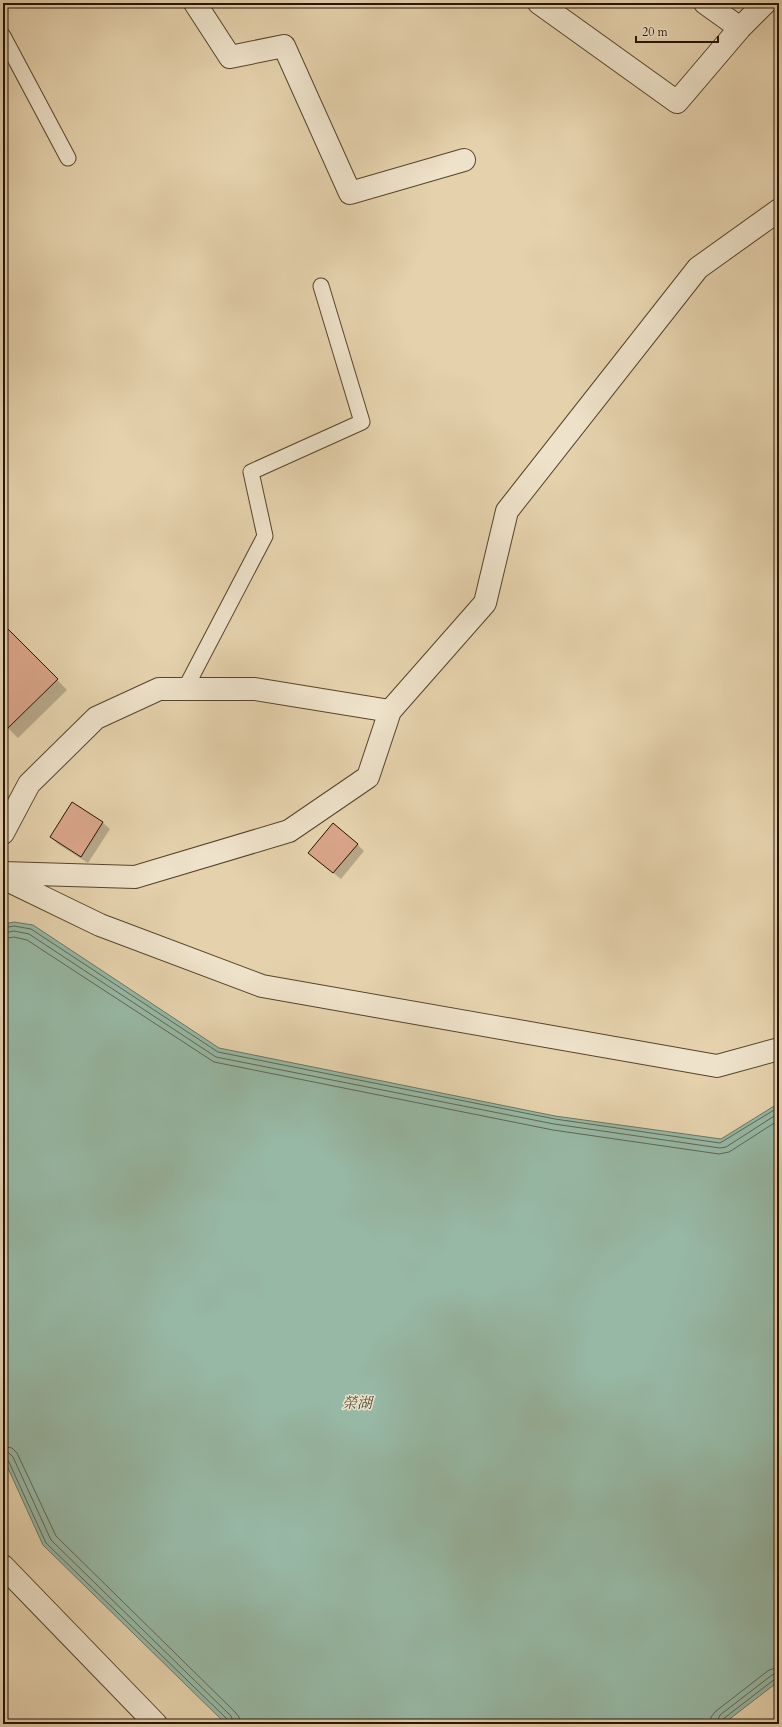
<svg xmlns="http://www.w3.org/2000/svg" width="782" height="1727" viewBox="0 0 782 1727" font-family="Cardo,'Noto Serif TC',serif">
<rect width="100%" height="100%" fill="#e5d2ad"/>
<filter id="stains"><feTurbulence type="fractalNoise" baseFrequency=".005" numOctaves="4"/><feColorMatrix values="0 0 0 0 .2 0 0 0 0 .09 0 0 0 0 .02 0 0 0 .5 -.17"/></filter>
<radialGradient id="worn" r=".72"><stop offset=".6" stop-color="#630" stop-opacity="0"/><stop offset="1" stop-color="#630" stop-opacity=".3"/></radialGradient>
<!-- water -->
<path fill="#97b8a5" stroke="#6a7663" d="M14,922L33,925L219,1048L555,1116L721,1139L779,1103V1681L723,1724H226L43,1545L3,1457V924Z"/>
<!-- shadow -->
<path fill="#0003" d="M5,627L67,690L18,738L3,723V629Z
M72,803L103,823L110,829L88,863L58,844L51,837Z
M357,844L364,851L341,879L317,860Z"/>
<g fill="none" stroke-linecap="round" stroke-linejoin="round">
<!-- shore -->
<path stroke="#5e6652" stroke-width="1" d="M3,928L14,926L31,929L218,1052L555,1119L720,1143L779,1107
M3,933L14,931L29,934L216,1057L554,1124L720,1148L726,1147L779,1113
M3,939L14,937L27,940L214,1062L553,1130L719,1154L729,1152L779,1120
M3,1446L12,1448L17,1453L56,1536L235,1712L239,1717L240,1724
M3,1452L9,1453L13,1457L51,1540L231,1716L234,1724
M3,1457L8,1460L46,1543L227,1719L229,1724
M710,1724L711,1717L716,1711L769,1670L779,1667
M716,1724L720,1715L772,1675L779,1673
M721,1724L723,1719L775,1679H779"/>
</g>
<!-- building -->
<path fill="#d9a58a" stroke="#261400" d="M5,626L58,679L7,729L3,724V628Z
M72,802L103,822L81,857L50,837Z
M333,823L358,844L333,873L308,853Z"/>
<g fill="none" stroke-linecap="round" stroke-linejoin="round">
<defs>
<path id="lane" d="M3,36L68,158
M185,689L265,536L251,472L362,422L321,286"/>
<path id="street" d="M195,3L230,57L284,46L350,193L464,160
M539,3L677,102L740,28L765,3
M705,3L740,28
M3,833L29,784L96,718L159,689H255L390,711
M3,873L135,877L289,831L368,777L390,711L485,603L507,511L698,268L779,210
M3,878L100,925L262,986L717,1066L779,1049
M3,1566L156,1724"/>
</defs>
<!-- lane casing -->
<use href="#lane" stroke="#56442b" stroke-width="17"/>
<!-- street casing -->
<use href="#street" stroke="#56442b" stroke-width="24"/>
<!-- lane -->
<use href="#lane" stroke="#eee2ca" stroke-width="15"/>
<!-- street -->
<use href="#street" stroke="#eee2ca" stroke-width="22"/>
</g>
<g text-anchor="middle" stroke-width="3" stroke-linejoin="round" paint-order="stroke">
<!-- water labels -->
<g font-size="15" font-style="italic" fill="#4e4d3a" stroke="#eee2ca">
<text x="357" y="1408">榮湖</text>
</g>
</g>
<!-- margin -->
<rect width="782" height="1727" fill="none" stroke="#e5d2ad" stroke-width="16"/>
<rect x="4" y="4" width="774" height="1719" fill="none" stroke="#261400" stroke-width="2"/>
<rect x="8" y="8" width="766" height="1711" fill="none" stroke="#261400"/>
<!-- scale -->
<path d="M636 36v6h82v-6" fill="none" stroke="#261400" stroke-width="2"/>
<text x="642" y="36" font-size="12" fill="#261400" stroke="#eee2ca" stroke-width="3" paint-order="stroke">20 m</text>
<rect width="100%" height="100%" filter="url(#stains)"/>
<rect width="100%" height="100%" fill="url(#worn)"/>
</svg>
